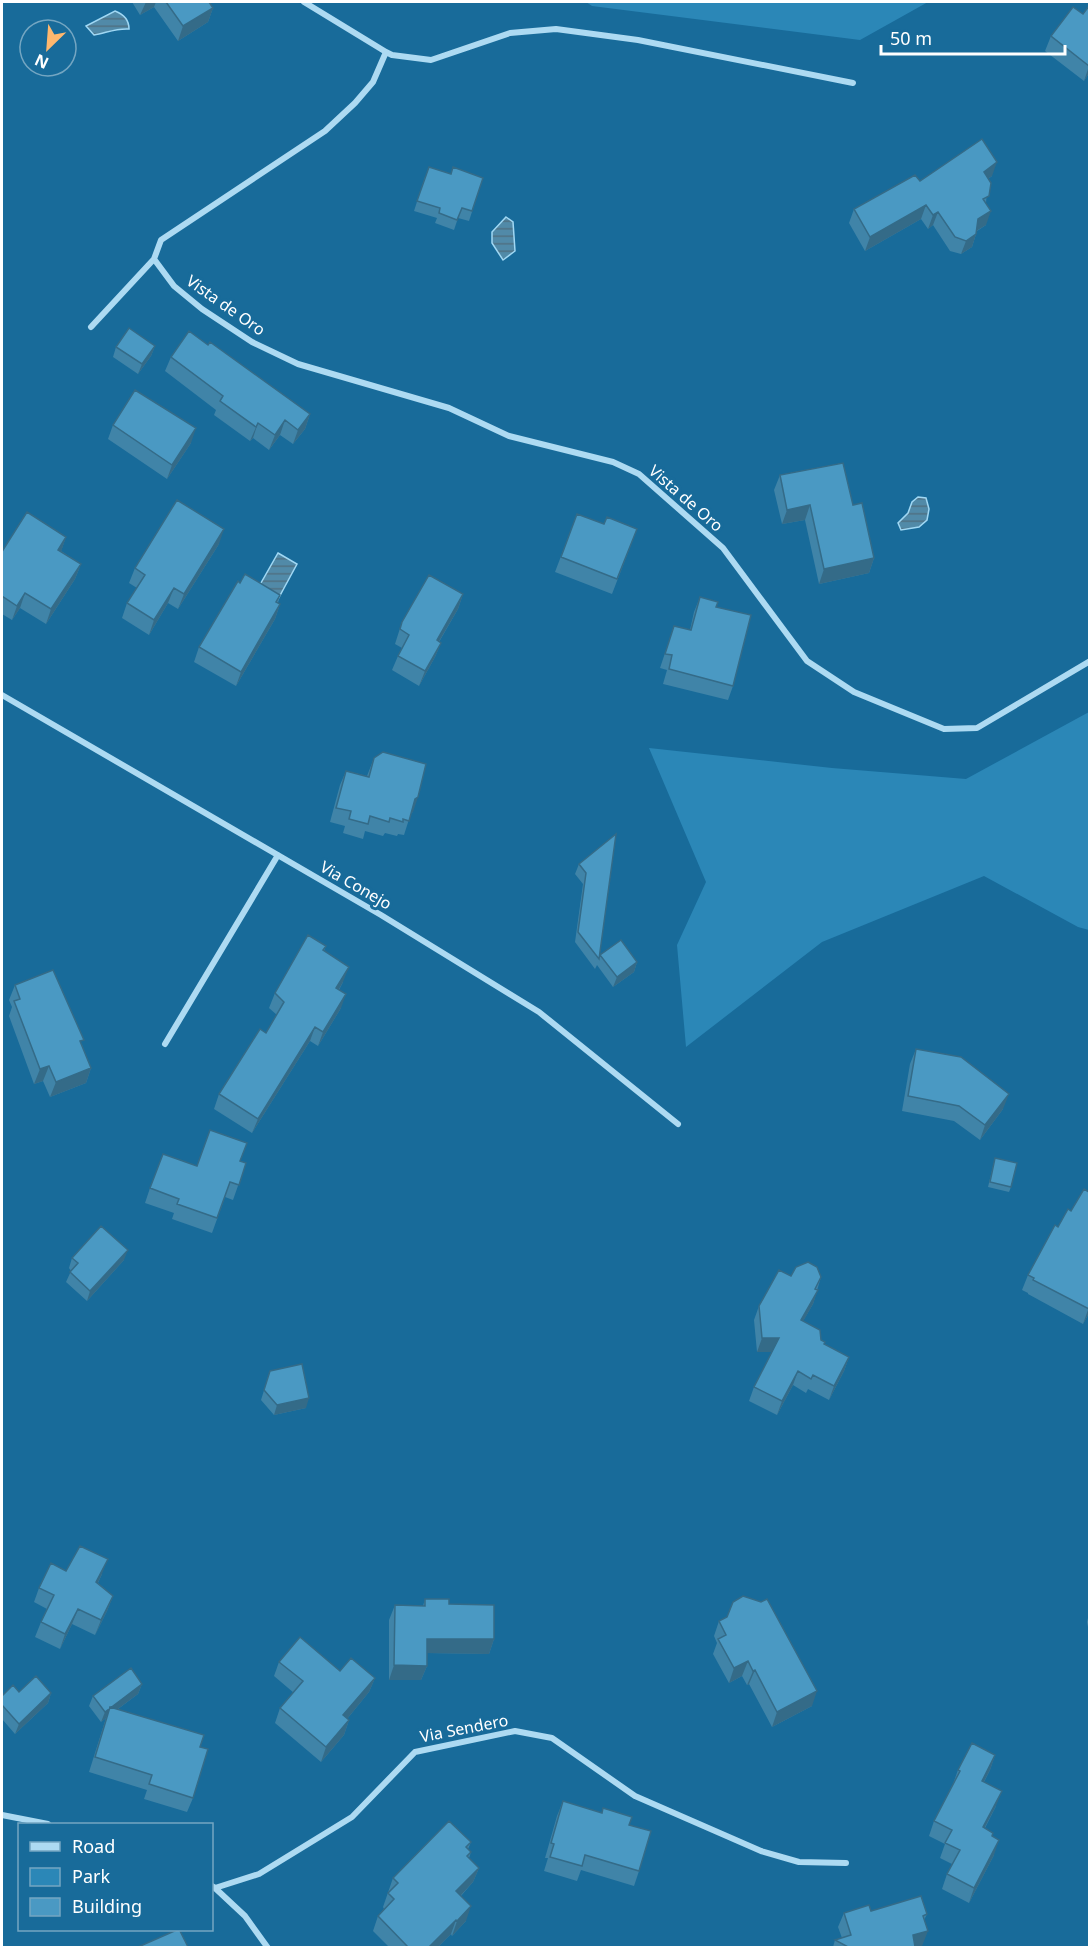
<svg xmlns="http://www.w3.org/2000/svg" width="1091" height="1949" viewBox="0 0 1091 1949" font-family="'Noto Sans',sans-serif">
<defs>
<pattern id="water-rules" width="6" height="5" patternUnits="userSpaceOnUse" patternTransform="scale(1.5)"><rect width="6" height="5" fill="#518aa8"/><path d="M0 2.5h6" fill="none" stroke="#4f7183"/></pattern>
</defs>
<rect width="100%" height="100%" fill="#186b9a"/>
<!-- green -->
<path fill="#2b87b7" d="M586,2H928L860,40L592,6Z
M1089,712V930L1078,927L984,876L822,942L686,1047L677,945L706,882L649,748L832,768L966,779Z"/>
<!-- water -->
<path fill="url(#water-rules)" stroke="#a0d8f4" stroke-width="1.5" d="M115,11C123,14 129,19 129,29C116,28 106,33 94,35L86,26Z
M506,217L513,222L515,251L503,260L492,243V232Z
M918,497L926,498L929,509L927,520L919,527L901,530L898,523L908,513L912,502Z
M278,553L297,564L277,601L257,590Z"/>
<g fill="none" stroke-linecap="round" stroke-linejoin="round">
<!-- minor -->
<path stroke="#addaf2" stroke-width="6" d="M304,2L386,52L373,82L355,103L325,131L161,240L154,259L174,286L202,309L252,342L298,364L449,408L509,436L613,462L639,474L723,548L807,661L854,692L944,729L977,728L1090,661
M386,52L392,55L431,60L510,33L556,29L638,40L853,83
M91,327L154,259
M2,695L381,915L539,1012L678,1124
M165,1044L278,855
M2,1815L48,1824
M212,1886L215,1888L259,1874L352,1817L415,1752L515,1731L552,1738L635,1796L761,1851L799,1862L846,1863
M215,1888L245,1916L268,1948"/>
</g>
<!-- wall -->
<path fill="#4084a8" d="M132,2H209L213,8L208,22L178,41L154,7L140,15Z
M1089,6V73L1084,81L1045,51L1051,36L1083,14Z
M451,174L483,178L469,221L458,218L454,230L435,223L437,218L414,211L425,177Z
M992,176L988,179L986,203V225L977,231L972,247L961,254L950,251L933,225L928,229L921,219L865,251L849,223L854,209L920,181Z
M155,346L151,356L138,374L113,357L116,347Z
M171,357L310,414L305,429L293,444L280,435L269,450L253,438L250,441L214,415L216,410L165,371Z
M113,425L191,443L167,479L108,439Z
M780,475L874,558L869,573L819,584L805,520L782,524L774,490Z
M577,514L604,524L637,529L612,594L555,572Z
M66,537L61,551L81,564L75,579L46,624L20,608L12,620L2,614V549L3,550Z
M219,544L178,609L168,603L149,635L122,618L127,603L137,588L129,583L135,568Z
M240,583L280,595L278,603L280,604L275,619L236,686L194,662L199,647Z
M463,594L458,609L439,642L441,643L435,657L419,686L392,670L398,656L402,648L395,644L402,622Z
M700,597L716,607L733,686L728,700L663,684L667,670L660,668L674,626L690,630L694,612Z
M374,758L413,812L411,813L404,835L398,834L397,836L385,833L383,836L365,831L363,839L343,833L345,826L330,822L340,785L346,771L367,776Z
M616,834L599,959L600,955L637,962L634,972L613,987L597,965L595,969L575,942L583,884L575,874L579,864Z
M326,946L324,951L343,982L339,990L341,1008L318,1046L310,1041L252,1133L214,1109L219,1094L266,1033L277,1015L269,1008L275,993Z
M15,985L82,1045L91,1068L86,1083L50,1097L43,1081L34,1084L9,1016L12,1007L9,1000Z
M916,1049L1003,1109L980,1140L954,1121L902,1111L910,1064Z
M995,1158L1011,1187L1009,1192L988,1187Z
M240,1161L246,1163L233,1200L225,1197L212,1233L172,1219L174,1213L145,1203L150,1188L197,1166Z
M1089,1192V1316L1088,1315L1083,1324L1028,1294V1293L1022,1290L1028,1275L1058,1227L1071,1211Z
M72,1258L124,1260L87,1301L66,1282L71,1271L69,1268Z
M791,1276L821,1277L813,1304L803,1321L824,1344L849,1357L844,1371L829,1400L808,1389L806,1393L793,1385L777,1415L749,1401L754,1387L772,1352H757L754,1320L759,1306Z
M270,1371L306,1408L274,1415L261,1400Z
M66,1571L102,1574L98,1583L113,1596L107,1611L95,1635L72,1624L60,1649L35,1637L41,1622L47,1609L34,1602L39,1588Z
M425,1599L449,1604L494,1639L489,1654L427,1653V1666L421,1680H389V1620L395,1605L423,1606Z
M1089,1614V1632L1087,1622Z
M719,1621L812,1706L772,1727L749,1684L747,1685L742,1676L729,1683L713,1654L717,1643L714,1636Z
M279,1662L340,1671L375,1678L369,1692L347,1719L349,1720L344,1735L321,1762L275,1723L280,1708L294,1693L274,1676Z
M142,1684L138,1694L118,1709L200,1747L193,1798L187,1812L144,1799L147,1790L89,1772L106,1718L101,1722L89,1706L93,1696Z
M51,1693L48,1703L15,1734L2,1719V1696Z
M995,1755L990,1770L984,1782L996,1806L985,1828L994,1855L969,1903L942,1889L947,1874L952,1864L940,1858L945,1844L929,1836L934,1821L953,1784L958,1770Z
M563,1801L602,1813L603,1808L629,1825L639,1871L634,1886L581,1870L577,1881L544,1871L548,1858H545L557,1816Z
M471,1842L468,1849L471,1852L469,1858L479,1868L473,1882L461,1896L466,1921L452,1936L451,1934L438,1947H389L373,1931L378,1916L384,1909L383,1907L393,1878Z
M871,1911L927,1914L924,1920L922,1946L916,1947H833L835,1940L842,1938L838,1927L844,1913Z"/>
<!-- shaded-wall -->
<path fill="#346b88" d="M146,2H156L154,7L140,15Z
M213,8L208,22L178,41L183,26Z
M1089,66V73L1084,81Z
M997,162L992,176L979,185L984,172Z
M926,205L921,219L865,251L870,237Z
M991,211L986,225L973,233L978,219Z
M938,212L933,225L928,229L933,215Z
M976,234L972,247L961,254L966,241Z
M155,346L151,356L138,374L142,364Z
M310,414L305,429L293,444L298,430Z
M285,420L280,435L269,450L275,435Z
M258,423L253,438L250,441L256,427Z
M196,428L191,443L167,479L172,465Z
M810,505L805,520L782,524L787,510Z
M224,529L219,544L178,609L184,594Z
M66,537L61,552L58,550Z
M874,558L869,573L819,584L824,569Z
M81,564L75,579L46,624L51,609Z
M174,588L168,603L149,635L154,620Z
M25,593L20,608L12,620L17,606Z
M463,594L458,609L431,655L437,640Z
M280,604L275,619L236,686L241,672Z
M441,643L435,657L419,686L425,671Z
M418,797L413,812L409,814L415,799Z
M637,962L634,972L613,987L617,977Z
M349,967L343,982L331,1003L336,988Z
M346,994L341,1008L318,1046L323,1032Z
M315,1027L310,1041L252,1133L258,1119Z
M49,1066L43,1081L34,1084L40,1069Z
M91,1068L86,1083L50,1097L56,1082Z
M1009,1094L1003,1109L980,1140L985,1125Z
M128,1250L124,1260L87,1301L90,1291Z
M818,1290L813,1304L796,1334L801,1320Z
M1089,1307L1088,1315L1083,1324Z
M762,1338H779L774,1352H757Z
M849,1357L844,1371L829,1400L834,1386Z
M798,1371L793,1385L777,1415L782,1401Z
M309,1398L306,1408L274,1415L277,1405Z
M108,1559L102,1574L91,1597L96,1582Z
M113,1596L107,1611L95,1635L101,1620Z
M78,1609L72,1624L60,1649L65,1634Z
M427,1639H494L489,1654L421,1653Z
M748,1661L742,1676L729,1683L734,1668Z
M394,1665L427,1666L421,1680H389Z
M755,1670L749,1684L747,1685L753,1671Z
M375,1678L369,1692L338,1730L343,1715Z
M142,1684L138,1694L107,1717L110,1708Z
M817,1691L812,1706L772,1727L777,1712Z
M51,1693L48,1703L15,1734L19,1724Z
M110,1708L106,1718L101,1722L105,1712Z
M349,1720L344,1735L321,1762L326,1747Z
M995,1755L990,1770L977,1795L982,1781Z
M1002,1791L996,1806L977,1842L983,1827Z
M999,1840L994,1855L969,1903L974,1888Z
M479,1868L473,1882L451,1906L456,1891Z
M471,1906L466,1921L452,1936L457,1921Z
M456,1920L451,1934L438,1947H429Z
M928,1931L922,1946L916,1947H909L913,1935Z"/>
<!-- building -->
<path fill="#4a99c3" stroke="#346b88" stroke-width="1.5" d="M166,2H209L213,8L183,26Z
M1089,6V66L1051,36L1073,7L1083,14Z
M982,139L997,162L984,172L991,183L989,196L983,199L991,211L978,219L976,234L966,241L955,237L938,212L933,215L926,205L870,237L854,209L915,175L920,181Z
M429,167L451,174L453,167L483,178L472,211L462,208L457,220L439,213L440,208L417,201Z
M129,328L155,346L142,364L116,347Z
M189,331L208,345L210,342L310,414L298,430L285,420L275,435L258,423L256,427L220,401L223,396L171,357Z
M135,390L196,428L172,465L113,425Z
M843,463L853,505L862,503L874,558L824,569L810,505L787,510L780,475Z
M177,500L224,529L184,594L174,588L154,620L127,603L145,575L135,568Z
M27,512L66,537L58,550L81,564L51,609L25,593L17,606L2,596V549L3,550Z
M577,514L604,524L607,517L637,529L617,579L561,557Z
M245,574L280,595L276,602L280,604L241,672L199,647L238,581L240,583Z
M429,575L463,594L437,640L441,643L425,671L398,656L409,635L400,629L402,622Z
M700,597L718,602L716,607L751,615L733,686L669,669L672,655L665,654L674,626L691,630Z
M383,752L426,764L418,797L415,799L409,821L403,819V822L390,818L389,822L370,816L368,824L349,819L351,811L336,808L346,771L369,777L374,758Z
M616,834L599,959L578,932L586,873L579,864Z
M308,935L326,946L323,950L349,967L336,988L346,994L323,1032L315,1027L258,1119L219,1094L260,1029L266,1033L284,1002L275,993Z
M621,940L637,962L617,977L600,955Z
M53,970L84,1040L80,1041L91,1068L56,1082L49,1066L40,1069L14,1001L20,999L15,985Z
M916,1049L961,1057L1009,1094L985,1125L959,1106L908,1096Z
M210,1130L247,1143L240,1161L246,1163L239,1185L230,1182L217,1218L177,1204L179,1199L150,1188L163,1154L197,1166Z
M995,1158L1017,1163L1011,1187L990,1182Z
M1084,1189L1089,1192V1309L1033,1280L1034,1278L1028,1275L1055,1225L1058,1227L1068,1209L1071,1211Z
M101,1226L128,1250L90,1291L70,1272L78,1263L72,1258Z
M808,1262L817,1267L821,1277L815,1289L818,1290L801,1320L820,1330L821,1340L825,1342L824,1344L849,1357L834,1386L813,1375L811,1379L798,1371L782,1401L754,1387L779,1338H762L759,1306L779,1270L791,1276L796,1267Z
M302,1364L309,1398L277,1405L264,1390L270,1371Z
M80,1546L108,1559L96,1582L113,1596L101,1620L78,1609L65,1634L41,1622L54,1595L39,1588L51,1563L66,1571Z
M743,1596L761,1602L767,1599L817,1691L777,1712L755,1670L753,1671L748,1661L734,1668L718,1639L726,1635L719,1621L727,1617L733,1602Z
M425,1599H449V1604L494,1605V1639H427V1666L394,1665L395,1605L425,1606Z
M300,1637L340,1671L351,1658L375,1678L343,1715L349,1720L326,1747L280,1708L303,1681L279,1662Z
M131,1668L142,1684L105,1712L93,1696Z
M36,1676L51,1693L19,1724L2,1705V1696L13,1685L19,1692Z
M110,1707L204,1735L200,1747L208,1749L193,1798L149,1784L152,1775L95,1757Z
M972,1743L995,1755L982,1781L1002,1791L983,1827L993,1833L992,1836L999,1840L974,1888L947,1874L960,1850L945,1843L952,1830L934,1821L960,1771L958,1770Z
M563,1801L602,1813L603,1808L632,1817L629,1825L651,1831L639,1871L585,1855L582,1866L550,1857L554,1844L551,1843Z
M449,1821L471,1842L466,1847L471,1852L467,1856L479,1868L456,1891L471,1906L457,1921L456,1920L429,1947H408L378,1916L394,1899L388,1893L398,1883L393,1878Z
M921,1896L927,1914L923,1916L928,1931L913,1935L915,1947H848L835,1940L851,1935L844,1913L869,1905L871,1911Z
M179,1929L188,1947H138Z"/>
<g text-anchor="middle" stroke-width="6" stroke-linejoin="round" paint-order="stroke">
<!-- street labels -->
<g font-size="16" fill="#fff" stroke="#186b9a">
<text transform="translate(226 305) rotate(35)" y="6">Vista de Oro</text>
<text transform="translate(686 498) rotate(41)" y="6">Vista de Oro</text>
<text transform="translate(356 885) rotate(30)" y="6">Via Conejo</text>
<text transform="translate(464 1728) rotate(-11)" y="6">Via Sendero</text>
</g>
</g>
<!-- border -->
<rect width="1091" height="1949" fill="none" stroke="#ffffff" stroke-width="6"/>
<!-- legend -->
<rect x="18" y="1823" width="195" height="108" fill="#186b9a" stroke="#74a6c2" stroke-width="1.5"/>
<rect x="30" y="1842" width="30" height="9" fill="#addaf2" stroke="#74a6c2" stroke-width="1.5"/>
<text x="72" y="1853" font-size="18" fill="#ffffff">Road</text>
<rect x="30" y="1868" width="30" height="18" fill="#2b87b7" stroke="#74a6c2" stroke-width="1.5"/>
<text x="72" y="1883" font-size="18" fill="#ffffff">Park</text>
<rect x="30" y="1898" width="30" height="18" fill="#4a99c3" stroke="#74a6c2" stroke-width="1.5"/>
<text x="72" y="1913" font-size="18" fill="#ffffff">Building</text>
<!-- north arrow -->
<g transform="translate(48 48) rotate(205)"><circle r="28" fill="#186b9a" stroke="#74a6c2" stroke-width="1.5"/>
<path d="M0-4.5L10 22L0 15L-10 22Z" fill="#ffb86e"/>
<text y="-9" font-size="16" font-weight="bold" text-anchor="middle" fill="#ffffff">N</text>
</g>
<!-- scale -->
<path d="M881 45v9h184v-9" fill="none" stroke="#ffffff" stroke-width="3"/>
<text x="890" y="45" font-size="18" fill="#ffffff" stroke="#186b9a" stroke-width="4.5" paint-order="stroke">50 m</text>
</svg>
